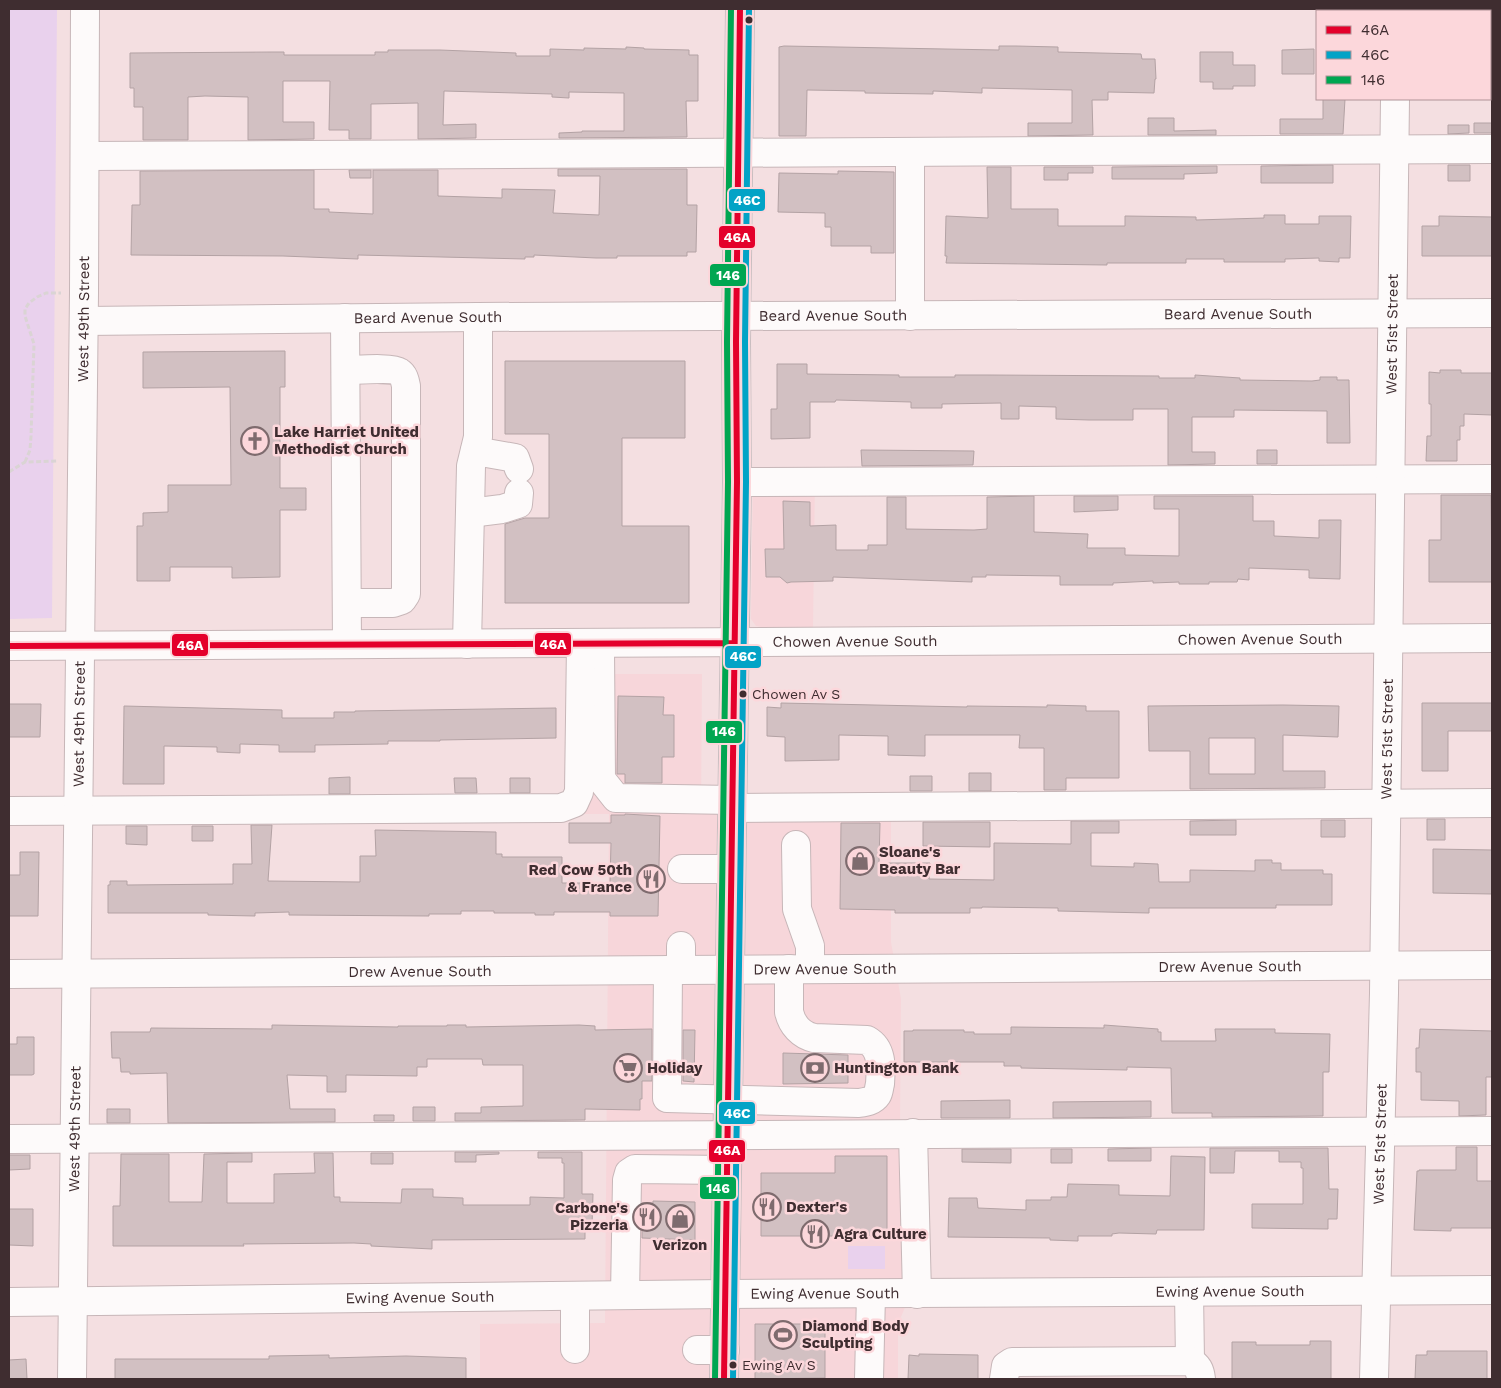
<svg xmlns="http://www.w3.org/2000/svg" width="1501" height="1388" viewBox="0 0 1501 1388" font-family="'Work Sans',sans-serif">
<rect width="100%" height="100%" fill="#f4dfe1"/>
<!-- built -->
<path fill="#f7d6da" d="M815,477L813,628H767L756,626L751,619L753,478Z
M585,674H702L701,813L891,812V942L901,999L900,1126L922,1267L898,1324V1379H480V1324L605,1323L609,814H584Z"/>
<!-- green -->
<path fill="#e9d1ed" d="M9,9H57L52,618L9,619Z
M848,1246H885V1269H848Z"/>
<!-- building -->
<path fill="#d2c0c2" stroke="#b3a2a4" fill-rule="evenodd" d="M784,46L999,50V46H1016L1058,47V52L1141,54L1142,59H1155L1156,79H1155L1154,93L1108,92V100H1092L1093,135L1028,136V123H1072V90L982,88V93L933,91V94L865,93V91L807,90L806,136H779V47Z
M626,47L644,48V49L689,50V55H698V101H686L687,137L559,138V133L582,132V131H624V93L569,92V98L552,97V94L444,91L443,125L476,124V138L418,139V103L371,104V139H349V130H329L330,81H283V122H314V139L248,140V97L205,96L188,97V140H143V107H134V88H130V53L272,52H284V55H375V52H388V50H440L516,53V56H550V49L584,50V48L626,49Z
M1314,49V74H1282V50Z
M1200,52H1233V65H1255V86H1233V89H1213V82H1200Z
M1323,99H1345L1343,134H1280V119H1323Z
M1148,118H1174V131L1216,130V135H1148Z
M1474,123H1492V133H1474Z
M1448,125H1469V133L1448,134Z
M1333,165V183H1261V166Z
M1448,165H1470V181H1448Z
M1217,166V173L1184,174V179H1112V167Z
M987,167H1011V209H1058V226H1125V216L1196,217V220L1264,218V215H1285V224H1319V216H1351L1350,258H1339V262L1319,261V258L1285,259V262H1224V259H1186V263H1107V265L946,263L947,256H945L946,216L988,218Z
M1044,167H1093V173H1068V180H1044Z
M558,169H687V205H697L696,252H687V256H617V258H596L534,255V257H525V259L358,255V259L283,256L131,255L132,205H140V171L314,170V209H329V212L373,214V170H438V196L502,198V189L555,190L553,213L599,215L600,176H558Z
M349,170H371V178H350Z
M838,171L894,172V253H871V246H831V227H825V213L778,212L779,173L838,174Z
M1439,216L1492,217V256H1422V226H1439Z
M285,351V387H280V488H306V510H280V577L232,578V567H170V581H137V526H143V513L168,512V485H231L230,387L143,388V352Z
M505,361H685V438H622V526H689V603H505V524L525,518H549V434H505Z
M777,364H807V374L899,375V377H955V375H987L1159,376V378H1195V375L1240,378V380L1312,381L1320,380V377H1337V380H1349L1350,443H1327V411L1234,410V417H1192V452H1215V464L1168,465V409H1133V420H1089L1056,419V407L1019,406V419H1001V403L942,404V408H911V402L836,400L835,402H810V438L771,439V409H777Z
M1440,370H1461V373H1492V415L1464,414V426H1460V440H1457V461H1426L1427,436H1431V404H1429V372L1440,373Z
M861,450L974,451L973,465L862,466Z
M1257,450H1277V464H1257Z
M1441,495H1491L1492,582H1429V540H1441Z
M1034,496V532L1088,534L1087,548H1125V555L1179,556V509H1154V496H1253V521H1274V536L1319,538V520H1341L1340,579L1309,578V570L1249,568V580L1238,579L1237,582H1209V584H1179V582L1153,583V581L1113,583V585H1060V576L986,575V577H972V582L833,577V581L791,582L787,583L780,577H766L765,549H784L783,501L810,502V526L836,525V550H868V545H887V497H906V529L974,530L987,529V497Z
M1074,496H1118V510L1074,512Z
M618,696L664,697L663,715H674V757H662V783H625V774H617Z
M781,703L967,707V706L1047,707V705L1086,706V711H1119V778H1066V790H1044V748H1019L1020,735H925V756L888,755V736L839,735V760L785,761V737L767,736V707L781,708Z
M1422,703H1492V731H1448V771H1422Z
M9,704H41L40,737H9Z
M1283,705L1339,706L1338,737L1283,735V771H1325V788L1190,789V751H1149L1148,706ZM1209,738H1255V774H1209Z
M124,706L282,710V718H334V712H355V711L556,708V738L440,740V741H388V744L315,745V752H279V745L240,744V753L217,752V747L164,746V784H123Z
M969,773H991V791H969Z
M910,776H932V791H910Z
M350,777V794H329V778Z
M454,778H476L477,793H455Z
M510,778H530V793H510Z
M625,814L660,816L658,916H610V912H554V915H535V913H494V911H461V914H429V916L289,915V912L255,913V916L208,915V913H108V885H110V881H127V885L233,884V864H252L251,825H272L268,881L360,882V856H376L375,830L496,832V854H502V857H562V883H610L611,843H569V823H611V815H625Z
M1427,819H1445V840H1427Z
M1236,820V835H1190V821Z
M1321,820H1345V837H1321Z
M1071,821H1119V833H1091V866L1134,867V863L1158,864L1159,882H1190V870L1255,871V860H1272V863H1281V870H1323V874H1332V905H1276V908H1149V913L1058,911V908L982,907V908H970V913H895V910L840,909L841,823H880L879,863H930L929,879L994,880V843L1071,844Z
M923,822H990V847L923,846Z
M126,826H147V845L126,844Z
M192,826H213V841H192Z
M1433,849L1492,850V894L1433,893Z
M20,852H39L38,916H9V875H20Z
M272,1025L398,1027V1026H447V1025H466V1027L579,1025L595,1026V1030L652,1029V1081H642V1099H640V1110L585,1109V1120L455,1121V1113H481V1107L523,1106V1065H483L482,1059H427V1067H417V1076L346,1075V1092H327V1076L287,1075L290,1109H335V1122L168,1123L167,1073L130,1074V1072H121L120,1058H112L111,1032H150L151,1028L272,1029Z
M1104,1025L1158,1029V1032H1161V1041H1216L1215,1029H1275V1033L1330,1034L1329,1072H1323V1116L1212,1117V1113H1172L1171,1068L1127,1067V1070L1021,1068V1066H1004V1062H904V1031H913V1030H964V1032H974V1034H1011V1027L1104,1028Z
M1420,1029L1492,1031V1077H1486V1115L1459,1116V1101L1421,1100V1072H1416V1048H1419Z
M683,1030H695L694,1082L683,1081Z
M17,1037H34V1074L32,1075H9V1044H17Z
M783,1053L848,1055V1083L783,1084Z
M1010,1100V1118H941V1101Z
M1151,1101V1117L1053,1118V1102Z
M413,1107H435V1121H413Z
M107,1109H130V1123H107Z
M374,1115H394V1121H374Z
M1456,1147H1477V1181H1492V1228H1451V1231L1414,1230L1417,1171H1419V1170H1456Z
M1151,1148V1161H1108V1149Z
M1210,1148H1328L1329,1189H1338L1337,1219H1328V1229L1252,1228V1204H1303V1168H1301V1162H1279V1151H1235L1234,1173H1210Z
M962,1149H1011V1163L962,1162Z
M1051,1149H1072V1163H1051Z
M455,1152H499V1154L476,1155V1162H455Z
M538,1152H582V1194H593L592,1226H585V1239L432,1240V1249L371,1246V1244L354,1243L243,1244L244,1246H113V1206H120L121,1154H169V1202H202L204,1154L252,1153V1162H227V1203H274V1174L315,1173L314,1153H333L334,1197H340V1202L401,1203L402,1189H433V1197L463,1198V1205H530V1197L564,1198V1163H562V1158H538Z
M371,1153H393V1164H371Z
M9,1155H30V1169L9,1170Z
M835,1156H887V1236H761V1173H835Z
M1171,1156L1205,1157L1204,1230H1157L1156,1234L1119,1233L1112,1234V1236H1078V1241L1050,1240V1238L948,1237L949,1198H977L978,1208L1026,1210V1200H1051V1197H1067L1068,1184L1119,1185V1195L1170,1196Z
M653,1201L695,1202V1240L642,1238V1203H653Z
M9,1209H33V1246L9,1245Z
M755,1324H825V1378L755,1379Z
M1310,1341H1331V1379H1232V1342H1256V1345H1310Z
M1427,1351H1487V1379H1415L1416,1355H1427Z
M919,1354L978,1355V1379H908L909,1355L919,1356Z
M329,1355V1358L406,1356L466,1358V1379H115V1359H269V1356Z
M26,1359L27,1379H9V1360Z"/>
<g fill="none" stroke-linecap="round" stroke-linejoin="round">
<defs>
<g id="minor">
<path d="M1396,9V11"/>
<path d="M85,156L1492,149"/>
<path d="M910,316V152"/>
<path d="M345,318L347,644"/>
<path id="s1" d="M84,321L478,317L1492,313"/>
<path d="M346,370C356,370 392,367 399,372C404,375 405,381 406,386V594L402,600L393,603H347"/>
<path d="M475,451L515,458L519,469"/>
<path d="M737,482L1492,479"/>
<path d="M470,513L502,509L518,504L519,493"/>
<path d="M467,644L471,466L478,437V317"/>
<path id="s2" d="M9,646L1492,638"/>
<path d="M600,648L601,779L616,798L732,800"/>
<path d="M732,808L1492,803"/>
<path d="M9,811L561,808L574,803L579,792L581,644"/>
<path d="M796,845L797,909L810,946V969"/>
<path d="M682,869H731"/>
<path d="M668,970L667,1098L859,1103C866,1102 873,1101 877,1095C879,1092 879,1087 880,1084C881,1068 883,1049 867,1040L814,1038C801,1035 792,1025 789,1012V969"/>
<path d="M681,970V946"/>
<path id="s3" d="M9,974L1492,965"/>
<path d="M913,1133L917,1294"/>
<path d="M9,1139L1492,1131"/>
<path d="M1189,1292L1190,1361"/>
<path d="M625,1295L627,1180L629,1173L635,1169L726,1170"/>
<path id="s4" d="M9,1302L725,1294L1492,1290"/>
<path d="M575,1349V1296"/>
<path d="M697,1350H725"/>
<path id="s5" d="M72,1379L84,293L85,9"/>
<path d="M869,1379L871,1294"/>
<path d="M1004,1379L1006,1366L1012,1362L1190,1361C1198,1366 1200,1370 1201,1379"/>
<path id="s6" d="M1374,1379L1384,993L1395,99"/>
</g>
<path id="major" d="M724,1379L737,482L736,342L740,9"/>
</defs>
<!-- minor casing -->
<use href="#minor" stroke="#c7b6b8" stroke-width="30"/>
<!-- major casing -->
<use href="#major" stroke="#c9bec0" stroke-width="30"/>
<!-- path -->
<path stroke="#dad4d4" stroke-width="3" stroke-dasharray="5 2.5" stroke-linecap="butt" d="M25,462L30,450L31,436L34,344L25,316V309L29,303L37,297L46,293H61
M9,472L25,462L57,461"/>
<!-- minor -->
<use href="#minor" stroke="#fdfafa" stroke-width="28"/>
<!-- major -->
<use href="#major" stroke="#f7eff0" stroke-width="28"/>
<defs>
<path id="bus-1" d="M9,646L734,643
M724,1379L737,482L736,342L740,9"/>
<path id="bus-2" d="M733,1379L746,482L745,342L749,9"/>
<path id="bus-3" d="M715,1379L728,482L727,342L731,9"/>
</defs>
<!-- bus-1 casing -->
<use href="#bus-1" stroke="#fcd7db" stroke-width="10"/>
<!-- bus-2 casing -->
<use href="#bus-2" stroke="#fcd7db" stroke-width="10"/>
<!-- bus-3 casing -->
<use href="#bus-3" stroke="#fcd7db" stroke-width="10"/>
<!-- bus-1 -->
<use href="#bus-1" stroke="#e4002b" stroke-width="6"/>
<!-- bus-2 -->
<use href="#bus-2" stroke="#03a3c6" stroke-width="6"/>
<!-- bus-3 -->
<use href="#bus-3" stroke="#00a651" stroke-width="6"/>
</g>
<!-- icons -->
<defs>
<symbol id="church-ring" viewBox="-11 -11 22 22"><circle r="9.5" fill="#fcd7db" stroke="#7e6b6e" stroke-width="1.5"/><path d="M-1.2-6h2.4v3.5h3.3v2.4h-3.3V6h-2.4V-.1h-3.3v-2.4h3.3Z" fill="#7e6b6e"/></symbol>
<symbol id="shop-ring" viewBox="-11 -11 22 22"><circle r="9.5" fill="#fcd7db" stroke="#7e6b6e" stroke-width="1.5"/><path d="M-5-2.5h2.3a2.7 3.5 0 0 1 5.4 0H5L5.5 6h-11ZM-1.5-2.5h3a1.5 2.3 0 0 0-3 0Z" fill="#7e6b6e"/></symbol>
<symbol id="restaurant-ring" viewBox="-11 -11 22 22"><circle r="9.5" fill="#fcd7db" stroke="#7e6b6e" stroke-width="1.5"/><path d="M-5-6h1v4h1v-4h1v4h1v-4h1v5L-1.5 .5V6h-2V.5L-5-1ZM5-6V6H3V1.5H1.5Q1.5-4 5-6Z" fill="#7e6b6e"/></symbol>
<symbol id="supermarket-ring" viewBox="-11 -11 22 22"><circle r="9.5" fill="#fcd7db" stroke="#7e6b6e" stroke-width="1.5"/><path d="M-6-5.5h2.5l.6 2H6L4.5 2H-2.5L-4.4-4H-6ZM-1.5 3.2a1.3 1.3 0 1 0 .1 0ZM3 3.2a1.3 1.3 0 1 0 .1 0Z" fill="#7e6b6e"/></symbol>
<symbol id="bank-ring" viewBox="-11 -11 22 22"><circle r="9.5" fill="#fcd7db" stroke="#7e6b6e" stroke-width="1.5"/><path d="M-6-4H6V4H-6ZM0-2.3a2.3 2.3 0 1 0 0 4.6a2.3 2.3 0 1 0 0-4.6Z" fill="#7e6b6e"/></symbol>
<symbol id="stadium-ring" viewBox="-11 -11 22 22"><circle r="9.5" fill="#fcd7db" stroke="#7e6b6e" stroke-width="1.5"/><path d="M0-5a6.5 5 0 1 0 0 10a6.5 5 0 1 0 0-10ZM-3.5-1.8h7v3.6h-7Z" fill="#7e6b6e"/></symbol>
</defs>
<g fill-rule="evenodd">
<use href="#church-ring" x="239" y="425" width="32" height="32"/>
<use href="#shop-ring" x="844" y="845" width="32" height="32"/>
<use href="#restaurant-ring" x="635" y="863" width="32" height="32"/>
<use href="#supermarket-ring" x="612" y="1052" width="32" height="32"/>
<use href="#bank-ring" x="799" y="1052" width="32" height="32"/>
<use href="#restaurant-ring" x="751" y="1191" width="32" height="32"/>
<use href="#restaurant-ring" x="631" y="1201" width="32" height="32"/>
<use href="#shop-ring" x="664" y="1203" width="32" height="32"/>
<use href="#restaurant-ring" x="799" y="1218" width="32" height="32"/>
<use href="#stadium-ring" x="767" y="1319" width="32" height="32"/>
</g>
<!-- markers -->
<g fill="#3f2d30" stroke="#fcd7db" stroke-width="2">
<circle cx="749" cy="20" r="4.5"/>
<circle cx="743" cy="694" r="4.5"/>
<circle cx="733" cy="1365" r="4.5"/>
</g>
<g text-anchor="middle" stroke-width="5" stroke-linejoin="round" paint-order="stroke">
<!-- bus labels -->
<g font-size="14" fill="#3f2d30" stroke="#fcd7db" text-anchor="start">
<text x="752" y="699">Chowen Av S</text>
<text x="742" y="1370">Ewing Av S</text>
</g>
<!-- street labels -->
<g font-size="15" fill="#3f2d30" stroke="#fcd7db">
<text dy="5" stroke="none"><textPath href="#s1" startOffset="1154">Beard Avenue South</textPath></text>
<text dy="5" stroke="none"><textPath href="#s1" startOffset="749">Beard Avenue South</textPath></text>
<text dy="5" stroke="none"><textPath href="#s1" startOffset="344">Beard Avenue South</textPath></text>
<text dy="5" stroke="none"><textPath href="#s5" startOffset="1060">West 49th Street</textPath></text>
<text dy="5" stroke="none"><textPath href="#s6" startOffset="1045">West 51st Street</textPath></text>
<text dy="5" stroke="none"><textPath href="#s2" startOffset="1251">Chowen Avenue South</textPath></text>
<text dy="5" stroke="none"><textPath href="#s2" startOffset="846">Chowen Avenue South</textPath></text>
<text dy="5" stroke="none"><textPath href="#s5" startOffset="655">West 49th Street</textPath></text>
<text dy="5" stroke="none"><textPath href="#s6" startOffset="640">West 51st Street</textPath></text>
<text dy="5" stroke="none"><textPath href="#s3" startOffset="1221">Drew Avenue South</textPath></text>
<text dy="5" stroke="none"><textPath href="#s3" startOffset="816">Drew Avenue South</textPath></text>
<text dy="5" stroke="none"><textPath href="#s3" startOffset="411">Drew Avenue South</textPath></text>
<text dy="5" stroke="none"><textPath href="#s5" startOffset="250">West 49th Street</textPath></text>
<text dy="5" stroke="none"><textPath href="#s6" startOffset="235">West 51st Street</textPath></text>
<text dy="5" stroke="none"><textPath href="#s4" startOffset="1221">Ewing Avenue South</textPath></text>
<text dy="5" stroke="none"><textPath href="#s4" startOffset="816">Ewing Avenue South</textPath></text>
<text dy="5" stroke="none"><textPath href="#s4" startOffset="411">Ewing Avenue South</textPath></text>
</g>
<!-- poi labels -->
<g font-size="15" font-weight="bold" fill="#3f2d30" stroke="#fcd7db" text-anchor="start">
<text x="274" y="437">Lake Harriet United<tspan x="274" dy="17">Methodist Church</tspan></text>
<text x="879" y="857">Sloane's<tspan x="879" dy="17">Beauty Bar</tspan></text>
<text x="632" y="875" text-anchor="end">Red Cow 50th<tspan x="632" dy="17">&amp; France</tspan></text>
<text x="647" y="1073">Holiday</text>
<text x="834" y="1073">Huntington Bank</text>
<text x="786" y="1212">Dexter's</text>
<text x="628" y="1213" text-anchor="end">Carbone's<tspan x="628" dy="17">Pizzeria</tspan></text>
<text x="834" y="1239">Agra Culture</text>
<text x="680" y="1250" text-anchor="middle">Verizon</text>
<text x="802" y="1331">Diamond Body<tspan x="802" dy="17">Sculpting</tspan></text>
</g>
</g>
<g stroke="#fcd7db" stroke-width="2">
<rect x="728" y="188" width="38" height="24" rx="5" fill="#03a3c6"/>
<rect x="718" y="225" width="38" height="24" rx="5" fill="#e4002b"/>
<rect x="709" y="263" width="38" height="24" rx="5" fill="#00a651"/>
<rect x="534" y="632" width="38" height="24" rx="5" fill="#e4002b"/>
<rect x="171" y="633" width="38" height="24" rx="5" fill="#e4002b"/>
<rect x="724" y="645" width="38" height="24" rx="5" fill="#03a3c6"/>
<rect x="705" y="720" width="38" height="24" rx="5" fill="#00a651"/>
<rect x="718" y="1101" width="38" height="24" rx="5" fill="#03a3c6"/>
<rect x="708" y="1139" width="38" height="24" rx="5" fill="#e4002b"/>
<rect x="699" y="1176" width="38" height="24" rx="5" fill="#00a651"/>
</g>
<g font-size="14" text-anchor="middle" font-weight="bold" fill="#fff">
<text x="747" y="205">46C</text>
<text x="737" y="242">46A</text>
<text x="728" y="280">146</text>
<text x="553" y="649">46A</text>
<text x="190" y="650">46A</text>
<text x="743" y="661">46C</text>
<text x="724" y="736">146</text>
<text x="737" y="1118">46C</text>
<text x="727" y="1155">46A</text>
<text x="718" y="1193">146</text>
</g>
<!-- border -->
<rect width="1501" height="1388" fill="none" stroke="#3f2d30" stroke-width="20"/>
<!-- legend -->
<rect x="1316" y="10" width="175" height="90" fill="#fcd7db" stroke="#b09397"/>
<rect x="1326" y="26" width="25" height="8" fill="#e4002b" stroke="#b09397"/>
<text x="1361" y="35" font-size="15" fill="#3f2d30">46A</text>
<rect x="1326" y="51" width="25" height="8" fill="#03a3c6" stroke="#b09397"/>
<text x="1361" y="60" font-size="15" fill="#3f2d30">46C</text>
<rect x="1326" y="76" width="25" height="8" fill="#00a651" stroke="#b09397"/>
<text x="1361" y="85" font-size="15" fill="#3f2d30">146</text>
</svg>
